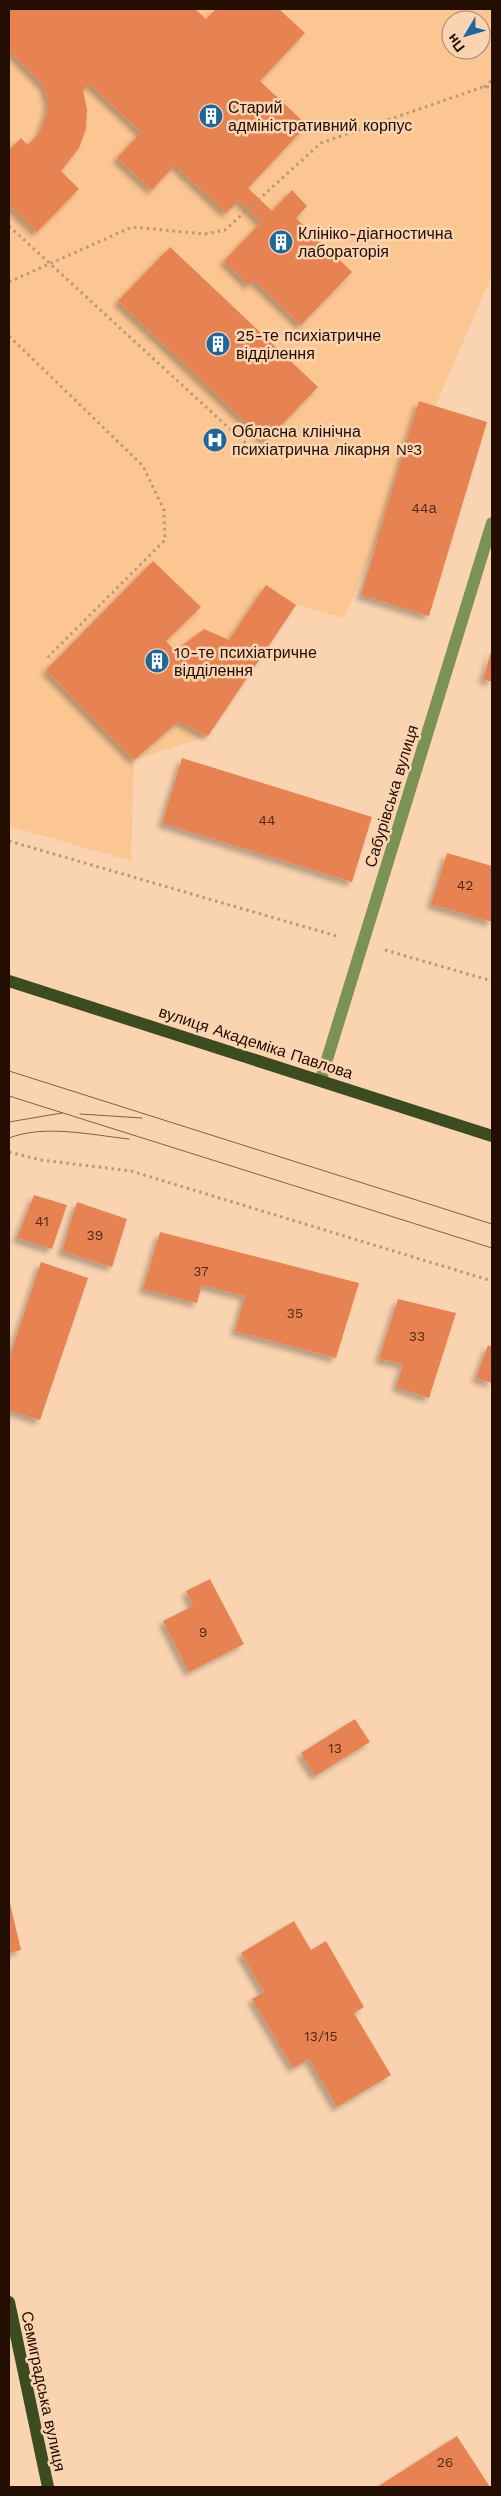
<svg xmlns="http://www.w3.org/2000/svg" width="501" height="2496" viewBox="0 0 501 2496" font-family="'Work Sans',sans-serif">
<defs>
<filter id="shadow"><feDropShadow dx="-4.5" dy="4.5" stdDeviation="2.5" flood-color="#0004"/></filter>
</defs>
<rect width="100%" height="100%" fill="#fad4b1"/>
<!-- built -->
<path fill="#fcc692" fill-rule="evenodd" d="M9,9H492V275L344,618L296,605L208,736L134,760L131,861L9,826ZM451,20H481V50H451Z"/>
<!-- building -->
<path fill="#e78353" filter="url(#shadow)" d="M9,9H195L206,19L216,9H279L305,33L260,81L307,125L248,188L272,211L292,190L307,206L296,218L352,272L301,325L254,280L249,285L224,261L261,222L239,200L226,213L175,165L152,190L117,158L141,132L90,84L83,90L87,110L86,129L79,148L61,171L79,189L37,232L9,205V150L21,138L28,145L40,132L48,110V99L44,86L9,50Z
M170,247L318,387L266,441L118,301Z
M419,401L487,422L429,616L361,595Z
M153,561L201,607L166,641L175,651L204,629L229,640L266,585L296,605L208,736L179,721L134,760L46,670Z
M492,648V682L483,679Z
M182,758L372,817L352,882L162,823Z
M447,853L492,866V922L431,904Z
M34,1195L67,1205L52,1249L17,1238Z
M77,1202L127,1219L112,1267L62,1251Z
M160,1232L359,1283L336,1358L235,1331L245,1296L202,1285L197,1303L143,1289Z
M41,1262L88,1278L40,1420L9,1410V1359Z
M398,1299L456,1313L429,1398L396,1387L403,1364L379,1359Z
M488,1345L492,1347V1383L476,1378Z
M210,1579L244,1644L189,1672L163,1621L193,1606L186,1591Z
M355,1719L370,1742L315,1776L301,1753Z
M9,1899L21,1950L9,1953Z
M294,1921L311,1950L326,1941L364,2007L354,2013L391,2075L337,2107L309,2059L293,2068L252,1999L264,1992L241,1953Z
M457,2436L490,2487H377Z"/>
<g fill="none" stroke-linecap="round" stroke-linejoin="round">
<!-- path -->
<path stroke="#b8977b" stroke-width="3" stroke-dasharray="2.5 4" stroke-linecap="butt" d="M484,87L492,80
M9,226L255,452
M9,282L132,227L205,234L225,230L321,143L483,87H492
M9,336L143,466L164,510L165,540L46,659
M9,841L340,937
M385,950L492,981
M9,1152L41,1160L131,1171L492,1281"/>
<!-- street -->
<path stroke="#7b9254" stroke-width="12" d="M321,1079L492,523"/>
<!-- primary -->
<path stroke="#3c4b20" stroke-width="12" d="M9,981L492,1136
M9,2302L48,2487"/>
<!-- tram -->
<path stroke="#7f624c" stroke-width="1" d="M9,1071L492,1224
M9,1096L492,1248
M80,1114L142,1118
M9,1122L62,1113
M9,1138C45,1124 91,1135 129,1139"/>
</g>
<!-- icons -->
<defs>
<symbol id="building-disc" viewBox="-11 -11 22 22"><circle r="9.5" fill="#1f679b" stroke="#fad4b1"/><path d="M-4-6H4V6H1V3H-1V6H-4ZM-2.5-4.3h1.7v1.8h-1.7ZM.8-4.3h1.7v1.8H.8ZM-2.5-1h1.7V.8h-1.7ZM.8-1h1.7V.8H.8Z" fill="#fff"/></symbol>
<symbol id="hospital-disc" viewBox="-11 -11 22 22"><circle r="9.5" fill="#1f679b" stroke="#fad4b1"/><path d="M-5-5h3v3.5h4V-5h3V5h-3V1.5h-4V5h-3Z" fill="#fff"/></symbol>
</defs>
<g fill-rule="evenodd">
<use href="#building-disc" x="197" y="102" width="28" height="28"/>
<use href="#building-disc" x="267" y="228" width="28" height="28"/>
<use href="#building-disc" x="204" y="330" width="28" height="28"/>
<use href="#hospital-disc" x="201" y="426" width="28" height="28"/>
<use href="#building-disc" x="143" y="647" width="28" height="28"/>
</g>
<g text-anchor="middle" stroke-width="5" stroke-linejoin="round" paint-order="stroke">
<!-- number labels -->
<g font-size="14" fill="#542a15">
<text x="424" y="513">44а</text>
<text x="267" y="825">44</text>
<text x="465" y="890">42</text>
<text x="42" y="1226">41</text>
<text x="95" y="1240">39</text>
<text x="201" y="1276">37</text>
<text x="295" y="1318">35</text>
<text x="417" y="1341">33</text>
<text x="203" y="1637">9</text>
<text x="335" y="1753">13</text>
<text x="321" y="2041">13/15</text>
<text x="445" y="2467">26</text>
</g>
<!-- poi labels -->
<g font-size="16" fill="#230d00" stroke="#fad4b1" text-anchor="start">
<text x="228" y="113">Старий<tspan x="228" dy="18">адміністративний корпус</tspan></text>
<text x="298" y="239">Клініко-діагностична<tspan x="298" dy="18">лабораторія</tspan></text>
<text x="236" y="341">25-те психіатричне<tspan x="236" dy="18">відділення</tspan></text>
<text x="232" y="437">Обласна клінічна<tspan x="232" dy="18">психіатрична лікарня №3</tspan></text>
<text x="174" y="658">10-те психіатричне<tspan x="174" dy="18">відділення</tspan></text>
</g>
<!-- street labels -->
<g font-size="16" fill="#230d00" stroke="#fad4b1">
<text transform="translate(391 796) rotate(-73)" y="6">Сабурівська вулиця</text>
<text transform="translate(256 1042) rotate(18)" y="6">вулиця Академіка Павлова</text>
<text transform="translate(44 2391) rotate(78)" y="6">Семиградська вулиця</text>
</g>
</g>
<!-- border -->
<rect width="501" height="2496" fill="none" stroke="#230d00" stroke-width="20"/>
<!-- north arrow -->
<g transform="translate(466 35) rotate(232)"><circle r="24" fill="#fad4b1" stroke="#a4846a"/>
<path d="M0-4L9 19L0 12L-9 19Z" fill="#1f679b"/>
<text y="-8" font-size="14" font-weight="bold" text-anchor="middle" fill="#230d00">Пн</text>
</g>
</svg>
